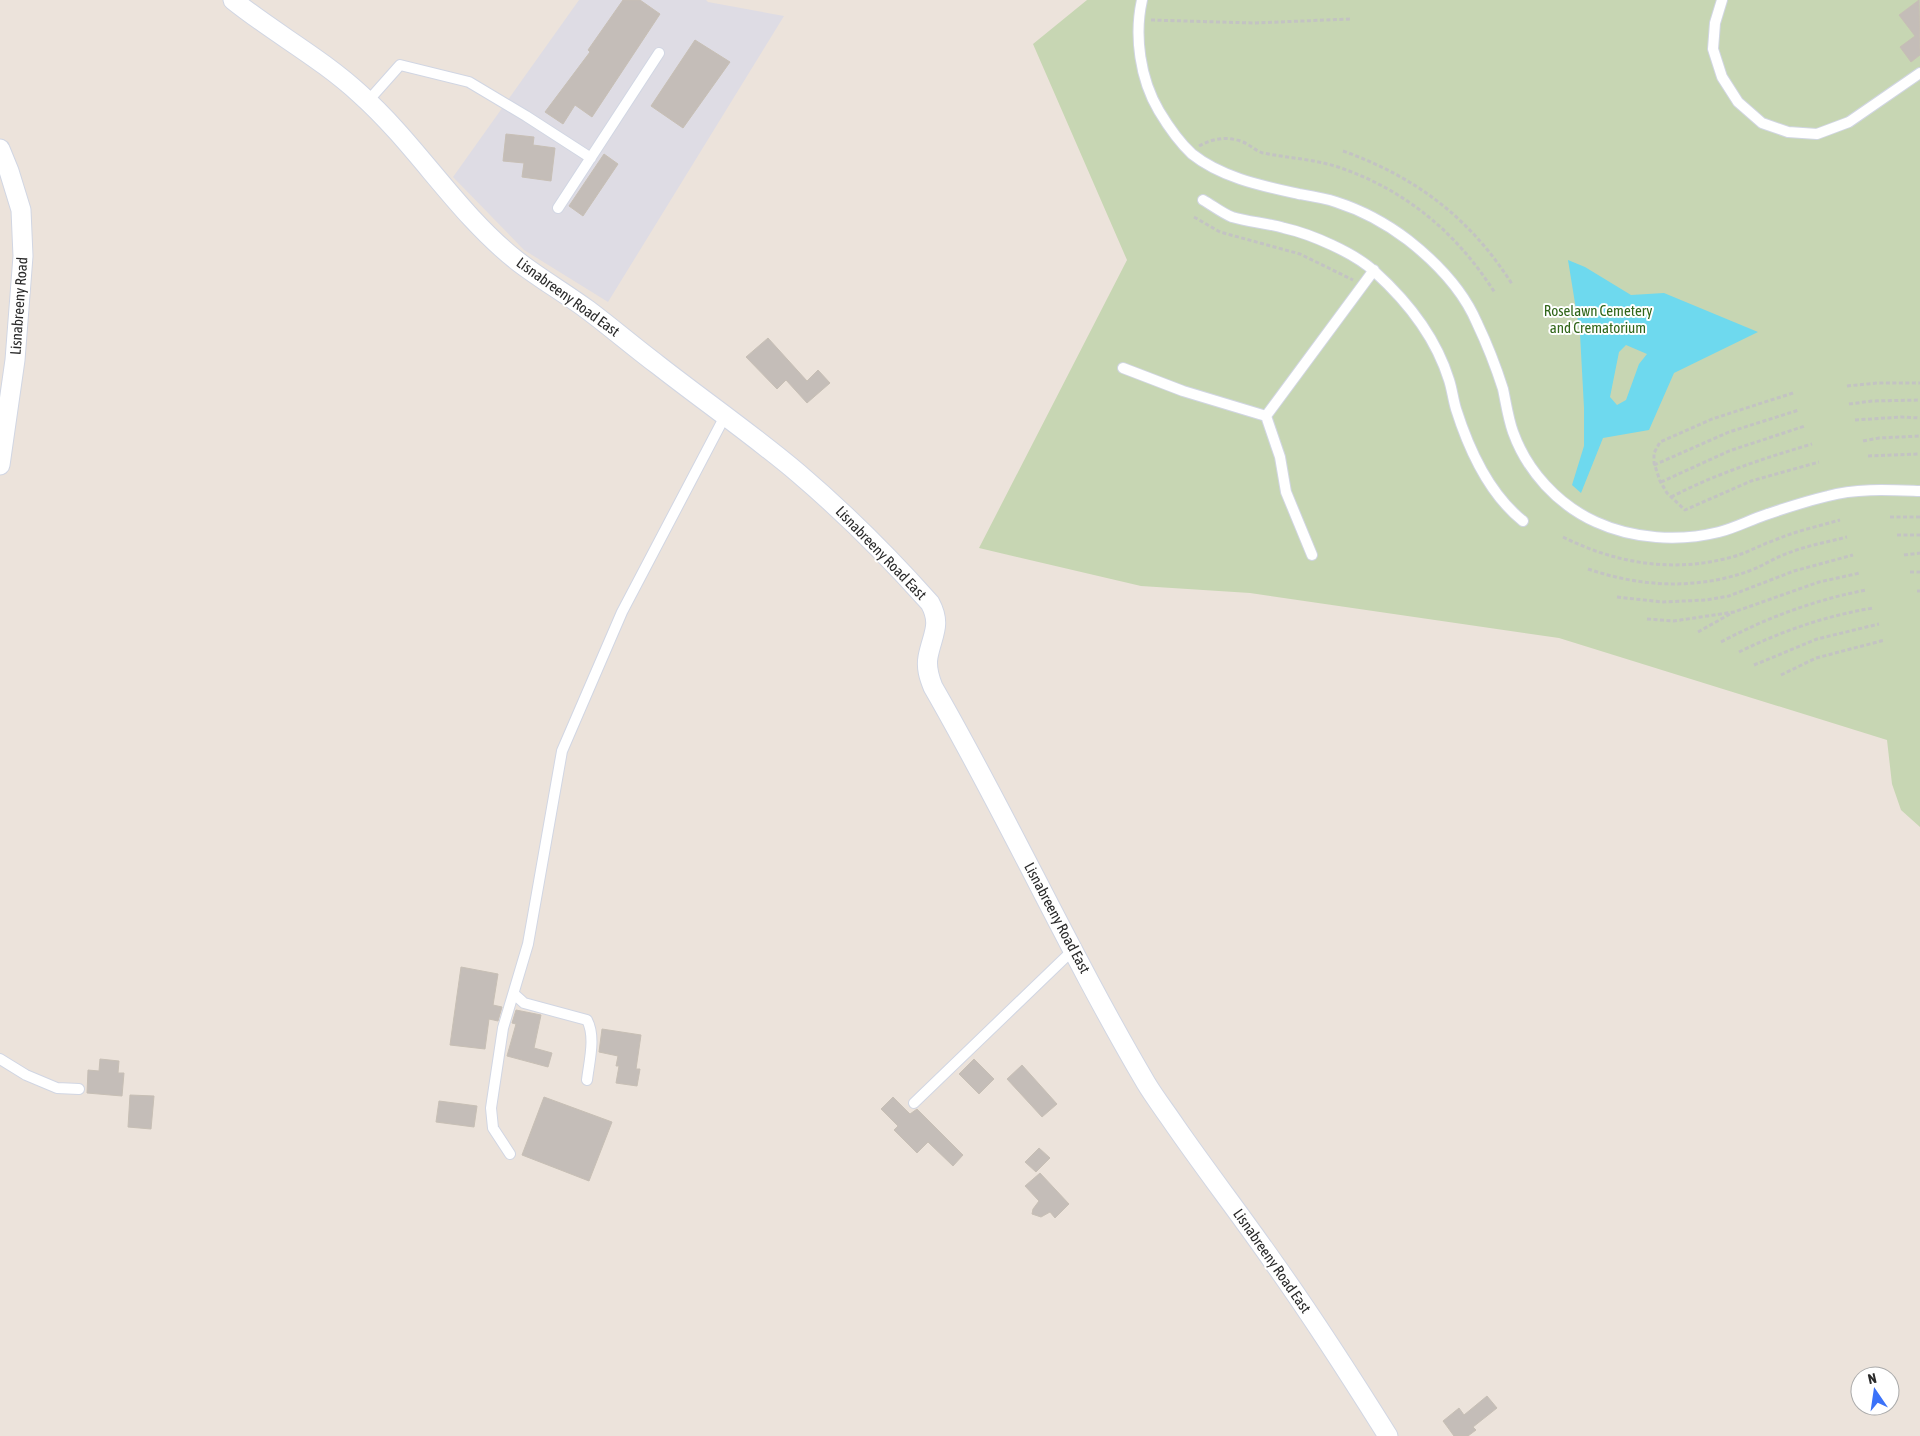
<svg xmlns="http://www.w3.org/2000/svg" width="1920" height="1436" viewBox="0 0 1920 1436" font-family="'Asap Condensed',sans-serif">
<rect width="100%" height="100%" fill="#ece3db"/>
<!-- industrial -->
<path fill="#dedce4" d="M579,0H706L708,2L784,16L608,302L524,250L453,177Z"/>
<!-- cemetery -->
<path fill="#c7d6b3" d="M1087,0H1920V827L1901,810L1892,784L1887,740L1559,638L1250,593L1141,586L979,548L1127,260L1033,44Z"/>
<!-- water -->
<path fill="#6ed9ee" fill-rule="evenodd" d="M1568,260L1585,267L1631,295L1664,293L1758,332L1674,373L1649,430L1603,438L1581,493L1572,485L1584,446V408L1580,334ZM1626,345L1647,354L1639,364L1626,400L1617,405L1610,397L1619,352Z"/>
<!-- building -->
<path fill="#c4bdb8" stroke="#c7bfb5" d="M623,0H640L660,14L592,117L575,105L563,124L545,112L590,52L588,50Z
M1919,0L1920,55L1911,62L1900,47L1915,36L1899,15Z
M695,40L730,62L683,128L651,106Z
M506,134L534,137L533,145L555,148L551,181L522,177L524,163L503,161Z
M604,154L618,164L583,216L569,206Z
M768,338L807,381L818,370L830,383L807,403L786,380L777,389L746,357Z
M461,967L498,974L493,1005L502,1007L498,1021L489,1019L485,1049L450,1045Z
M516,1010L541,1015L534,1048L552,1053L548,1067L507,1056L516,1024L512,1023Z
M602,1029L641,1035L636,1069H640L637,1086L616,1083L619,1066H616L618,1056L599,1052Z
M100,1059L119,1061L118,1073H124L122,1096L87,1093L88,1070L99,1071Z
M974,1059L994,1079L979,1094L959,1074Z
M1022,1065L1057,1104L1042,1117L1007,1079Z
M130,1095L154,1096L151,1129L128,1127Z
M544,1097L612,1122L589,1181L522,1155Z
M893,1097L910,1114L917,1109L963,1155L953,1166L928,1142L917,1153L894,1130L898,1126L881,1109Z
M439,1101L477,1106L474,1127L436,1122Z
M1039,1148L1050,1158L1036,1172L1025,1162Z
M1040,1173L1069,1204L1055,1218L1050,1212L1041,1217L1032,1214L1033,1209L1039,1201L1025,1186Z
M1487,1396L1497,1408L1473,1427L1476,1430L1468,1436H1454L1443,1421L1459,1408L1464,1415Z"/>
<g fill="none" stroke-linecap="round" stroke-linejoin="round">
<defs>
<path id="service" d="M1142,0C1134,36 1140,79 1159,111C1168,126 1179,142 1192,154C1222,178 1263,186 1299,194C1311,196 1324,198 1336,202C1361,210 1387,224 1408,240C1436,262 1463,290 1477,323C1487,344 1496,367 1503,389C1506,403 1508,418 1513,432C1527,471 1558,505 1596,522C1633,539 1679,542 1719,532C1735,528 1750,520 1765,515C1785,508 1807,501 1828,496C1856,488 1891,490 1920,491
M1722,0L1715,23L1713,49L1722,77L1738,102L1762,123L1788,132L1817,134L1849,122L1920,73
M368,101L400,65L469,82L526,116L591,158
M1203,200C1212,205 1222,213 1232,217C1249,222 1267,223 1284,228C1311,234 1355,253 1375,272C1407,301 1436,338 1449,380C1452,389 1453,399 1456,409C1469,450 1489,494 1523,521
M558,208L659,53
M1123,368L1183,391L1266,416
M1312,555L1286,492L1280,457L1266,416L1374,270
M514,994L524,1003L587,1020C596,1037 589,1062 587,1080
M0,1059L26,1075L57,1088L79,1089
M914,1103L1073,950
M510,1154L493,1128L491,1108L503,1028L528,944L562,751L622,612L725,416"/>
<path id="minor" d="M233,0C274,33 321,58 360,94C417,145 456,212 516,260C539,278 565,293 588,310C612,328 634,347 658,365C704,401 753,435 798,473C845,513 889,557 930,603C942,625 932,635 928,657C926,668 929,677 933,687C1008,817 1070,954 1146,1083C1155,1098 1166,1112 1176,1127C1208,1173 1242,1217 1274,1263C1314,1319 1351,1377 1388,1436
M0,149L9,171L21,210L23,256L15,360L0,465"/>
</defs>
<!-- service casing -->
<use href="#service" stroke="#d1d6e3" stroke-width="12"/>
<!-- minor casing -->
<use href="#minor" stroke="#d1d6e3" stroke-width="21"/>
<!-- path -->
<path stroke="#c3c3c3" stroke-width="3" stroke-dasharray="4 2.5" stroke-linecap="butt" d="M1151,20L1254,23L1350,19
M1199,146C1213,138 1228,136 1243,142C1250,145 1256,151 1263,153C1288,158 1313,159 1338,167C1406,190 1457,233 1495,293
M1343,151C1416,177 1470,218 1512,284
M1194,217L1220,232L1300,254L1353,280
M1847,386L1878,383H1920
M1793,393L1712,419L1660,442L1654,453V463L1660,481L1667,493L1685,510L1751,481L1819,462
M1849,404L1872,401L1920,400
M1855,420L1902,417L1920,418
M1863,441L1879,438L1920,436
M1868,456L1920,454
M1654,465L1729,432L1799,410
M1661,482L1729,451L1805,426
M1671,497C1718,473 1762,459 1812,444
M1890,517H1920
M1897,535H1920
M1563,537C1617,564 1674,573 1732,557C1747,553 1760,545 1775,540C1796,531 1819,526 1840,520
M1904,555L1920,553
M1588,569C1641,587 1696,590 1749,571C1763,566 1774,558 1788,553C1806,546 1827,542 1847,537
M1910,572H1920
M1917,591H1920
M1617,597L1662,602L1706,600L1729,596L1794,571L1853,555
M1647,619L1674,621L1734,612L1819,582L1860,573
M1698,632L1730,614
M1721,642C1768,617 1815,600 1866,590
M1739,652C1782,631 1825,616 1873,608
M1754,665L1817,639L1879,624
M1781,675L1816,658L1885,640"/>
<!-- service -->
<use href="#service" stroke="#fff" stroke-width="10"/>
<!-- minor -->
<use href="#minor" stroke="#fff" stroke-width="19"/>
</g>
<g text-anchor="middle" stroke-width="4" stroke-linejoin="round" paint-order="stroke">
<!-- street labels -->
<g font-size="15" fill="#2a2a2a" stroke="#fff">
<text transform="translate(568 297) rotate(36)" y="5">Lisnabreeny Road East</text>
<text transform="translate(19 306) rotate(-86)" y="5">Lisnabreeny Road</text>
<text transform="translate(881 553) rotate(46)" y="5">Lisnabreeny Road East</text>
<text transform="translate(1057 918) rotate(62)" y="5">Lisnabreeny Road East</text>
<text transform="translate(1272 1261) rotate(55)" y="5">Lisnabreeny Road East</text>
</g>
<!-- park labels -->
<g font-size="15" fill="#31661a" stroke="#fff">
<text x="1598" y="316">Roselawn Cemetery<tspan x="1598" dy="17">and Crematorium</tspan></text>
</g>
</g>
<!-- north arrow -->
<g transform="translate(1875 1391) rotate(347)"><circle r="24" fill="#ffffff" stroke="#aaaaaa"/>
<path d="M0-4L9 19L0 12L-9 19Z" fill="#3b72f9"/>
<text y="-8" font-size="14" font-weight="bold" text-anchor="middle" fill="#2a2a2a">N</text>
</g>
</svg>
